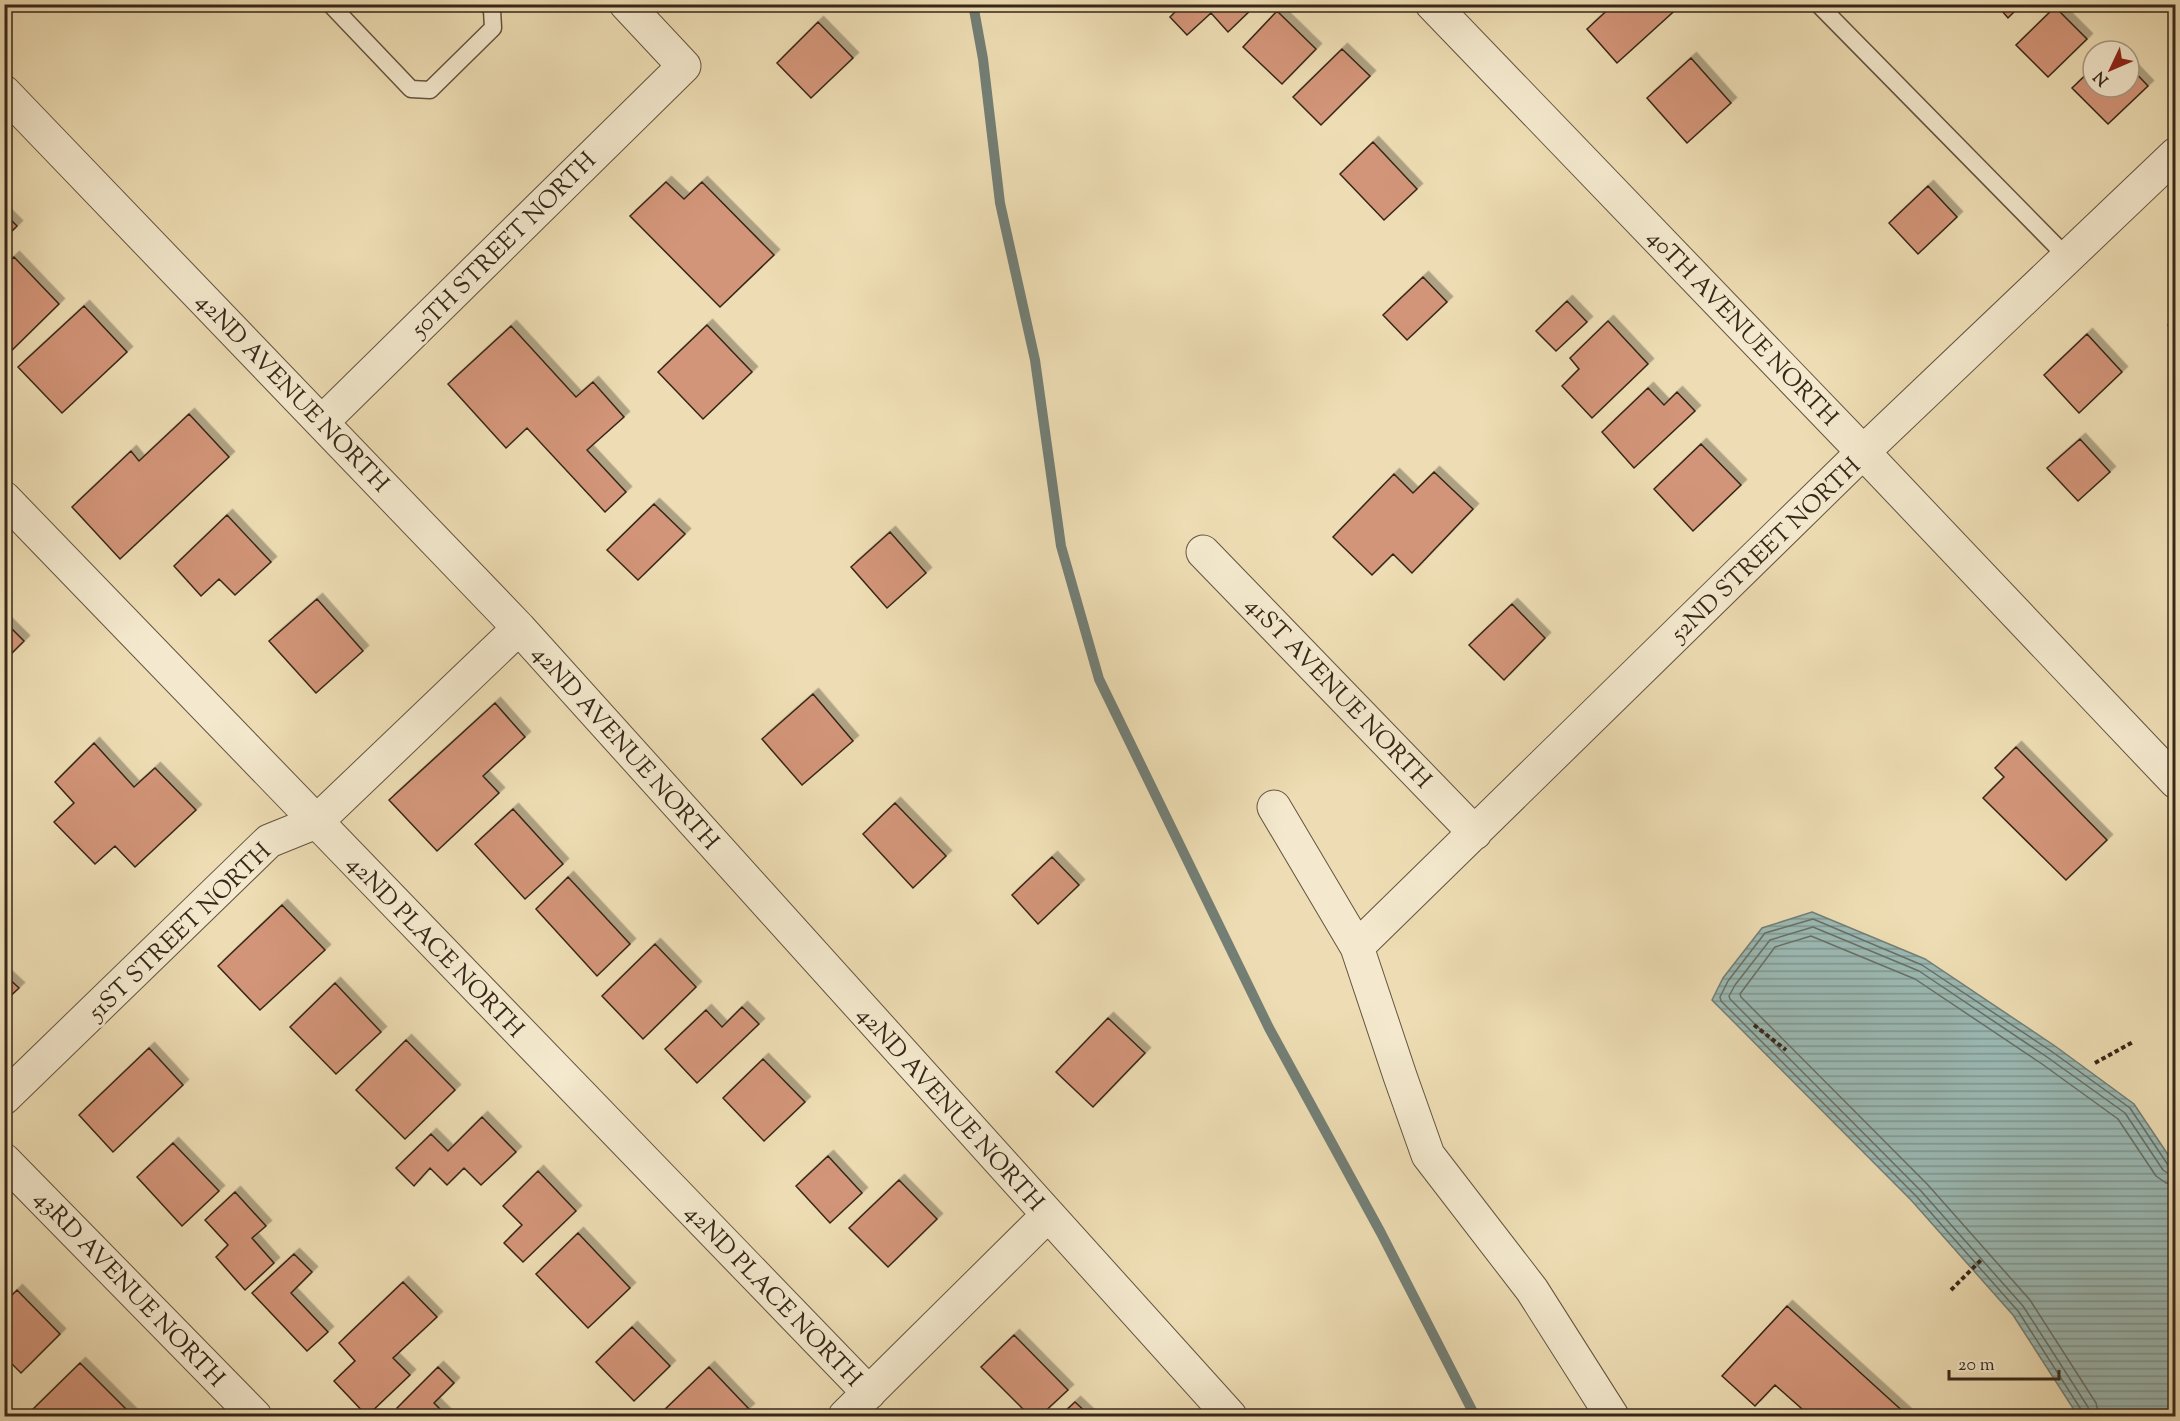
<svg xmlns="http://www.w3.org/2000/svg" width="2180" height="1421" viewBox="0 0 2180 1421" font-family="'Sorts Mill Goudy',serif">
<defs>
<pattern id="water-rules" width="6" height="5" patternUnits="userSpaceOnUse" patternTransform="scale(1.5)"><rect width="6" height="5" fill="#9bbab5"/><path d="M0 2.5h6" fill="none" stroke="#7f9792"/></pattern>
<filter id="shadow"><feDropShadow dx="5.5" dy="-5.5" stdDeviation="0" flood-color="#0004"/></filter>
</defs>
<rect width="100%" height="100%" fill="#eeddb4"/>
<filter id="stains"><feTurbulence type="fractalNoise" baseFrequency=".00333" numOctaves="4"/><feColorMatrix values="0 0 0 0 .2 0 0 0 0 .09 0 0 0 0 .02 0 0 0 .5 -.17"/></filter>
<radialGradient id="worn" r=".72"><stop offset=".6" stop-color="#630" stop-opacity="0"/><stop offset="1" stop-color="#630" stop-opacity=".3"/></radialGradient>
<!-- water -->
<path fill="url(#water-rules)" stroke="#737f76" stroke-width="1.5" d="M1812,912L1925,959L2055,1046L2134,1104L2175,1165V1416H2078L2013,1315L1911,1200L1712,1000L1723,978L1762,928Z"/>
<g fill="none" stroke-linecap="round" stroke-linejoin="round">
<!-- shore -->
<path stroke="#687066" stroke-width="1.5" d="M2083,1416L2082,1411L2018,1311L1916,1196L1721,1001L1720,997L1728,981L1765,933L1813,919L1922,965L2051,1051L2130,1108L2168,1165L2176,1167
M2090,1416L2088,1407L2023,1306L1921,1191L1730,999L1729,996L1735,985L1770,940L1813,927L1919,971L2047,1057L2125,1113L2163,1170L2169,1174L2176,1175
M2099,1416L2096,1403L2030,1300L1928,1185L1741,997L1740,994L1775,947L1811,936L1915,979L2042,1064L2118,1119L2156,1176L2166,1183L2176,1184"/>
<!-- stream -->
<path stroke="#737f76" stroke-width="10" d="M973,4L983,59L1000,203L1035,360L1061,546L1099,679L1269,1028L1381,1233L1475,1416"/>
</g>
<!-- building -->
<path fill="#d39579" stroke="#362718" stroke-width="1.5" filter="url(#shadow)" d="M1183,4H1257L1228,32L1211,13L1187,35L1170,17Z
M1614,4H1682L1617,63L1587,29Z
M1996,4H2022L2008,18Z
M2055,7L2087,39L2048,77L2016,45Z
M1277,11L1316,49L1282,84L1243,47Z
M818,22L853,58L811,98L777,63Z
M1342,49L1370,76L1321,125L1293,97Z
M1691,58L1731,103L1687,143L1647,98Z
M2129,66L2148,86L2108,124L2072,88L2093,68V87H2129Z
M1373,142L1417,189L1384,220L1340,174Z
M666,182L684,199L702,182L774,255L720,307L630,216Z
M1928,186L1957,217L1918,254L1889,223Z
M4,213L17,226L4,239Z
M14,257L59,304L4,358V266Z
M1423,277L1447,302L1407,340L1383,315Z
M1567,301L1587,322L1556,351L1536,331Z
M84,306L127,352L62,413L18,367Z
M2176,317V334L2168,325Z
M1608,321L1648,364L1592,418L1562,386L1579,369L1570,358Z
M707,325L752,372L703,419L658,372Z
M511,326L576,397L593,382L624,417L587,450L626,492L605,512L527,428L506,448L448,384Z
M2087,334L2122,372L2079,413L2044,375Z
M1648,388L1664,405L1677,392L1695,411L1634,468L1602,432Z
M189,414L229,457L120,559L72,507L131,451L139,461Z
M2080,439L2110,472L2078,501L2047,468Z
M1701,444L1741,485L1693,531L1654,489Z
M1434,472L1473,509L1412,573L1393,554L1372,575L1333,537L1394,474L1413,493Z
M654,504L685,534L638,580L607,550Z
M227,515L271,562L235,595L219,579L201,596L174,566Z
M890,532L926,573L887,608L851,567Z
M317,599L363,651L316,693L269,641Z
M1512,604L1545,638L1504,680L1469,645Z
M4,621L24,641L4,661Z
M813,694L853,741L802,785L762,739Z
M495,703L525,737L483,776L499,793L437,851L389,800Z
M94,743L134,787L155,768L196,810L135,867L115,846L95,864L54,822L74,803L55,782Z
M2016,747L2107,840L2066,880L1983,798L2004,777L1995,768Z
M895,803L946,856L913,888L863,834Z
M513,809L563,864L525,899L475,844Z
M1052,857L1079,885L1038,924L1012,895Z
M568,877L630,944L597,976L536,909Z
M282,905L325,950L260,1010L218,966Z
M655,944L696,987L643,1039L602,996Z
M4,974L19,988L4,1002Z
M335,983L381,1032L336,1074L290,1027Z
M742,1007L759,1024L697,1083L665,1049L706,1010L722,1027Z
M1108,1018L1145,1053L1093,1107L1056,1072Z
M406,1040L455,1090L405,1139L356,1090Z
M149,1048L183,1085L113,1152L79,1115Z
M763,1059L805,1102L764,1141L723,1098Z
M482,1117L516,1152L481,1185L464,1168L447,1185L430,1168L414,1186L396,1168L431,1134L448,1151Z
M173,1143L219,1191L182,1226L137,1177Z
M828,1156L862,1193L830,1223L796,1186Z
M538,1171L576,1211L523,1262L504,1243L522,1225L503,1206Z
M899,1180L937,1219L888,1267L849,1228Z
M235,1192L266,1226L252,1238L274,1263L245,1290L216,1257L228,1245L205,1220Z
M578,1233L630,1288L588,1328L536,1274Z
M294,1254L312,1272L291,1293L328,1332L307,1351L252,1293Z
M403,1282L437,1317L393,1358L410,1375L367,1416L334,1381L355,1361L339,1343Z
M17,1290L60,1334L21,1373L4,1356V1303Z
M1787,1306L1908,1416H1810L1775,1385L1755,1406L1722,1376Z
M632,1327L670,1366L634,1401L596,1362Z
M1014,1335L1068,1390L1040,1416H1030L981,1367Z
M80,1363L133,1416H36L31,1411Z
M438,1367L454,1383L434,1403L447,1416H405L397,1408Z
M709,1367L749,1409L741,1416H658Z
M1075,1402L1090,1416H1060Z"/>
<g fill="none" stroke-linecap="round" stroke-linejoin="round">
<defs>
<path id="service" d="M330,4L411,89L430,90L493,28L492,10L487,4
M1818,4L2067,257"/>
<path id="minor" d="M1432,4L1863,452L2176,782
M4,92L519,628L1230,1416
M322,422L684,66L626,4
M4,498L869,1393
M1203,552L1475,833
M1274,807L1357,947L1400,1076L1428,1155L1532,1290L1612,1416
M1357,947L1863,452L2176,154
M4,1098L269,841L316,822L519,628
M4,1160L255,1416
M845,1416L1048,1215"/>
</defs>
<!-- service casing -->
<use href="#service" stroke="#64543f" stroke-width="19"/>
<!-- minor casing -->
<use href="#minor" stroke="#64543f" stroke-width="35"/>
<!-- path -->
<path stroke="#362718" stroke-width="4" stroke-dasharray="4.5 3" stroke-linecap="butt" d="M1754,1025L1786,1050
M2095,1063L2133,1042
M1951,1290L1982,1259"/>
<!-- service -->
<use href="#service" stroke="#f4e9ce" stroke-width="16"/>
<!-- minor -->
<use href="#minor" stroke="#f4e9ce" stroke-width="33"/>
</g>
<g text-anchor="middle" stroke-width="6" stroke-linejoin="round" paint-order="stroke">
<!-- street labels -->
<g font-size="24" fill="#362718" stroke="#f4e9ce">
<text transform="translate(503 244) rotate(-45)" y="8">50TH STREET NORTH</text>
<text transform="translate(1743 327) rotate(46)" y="8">40TH AVENUE NORTH</text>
<text transform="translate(293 392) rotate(46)" y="8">42ND AVENUE NORTH</text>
<text transform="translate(1765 549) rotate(-44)" y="8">52ND STREET NORTH</text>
<text transform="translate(1339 692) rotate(46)" y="8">41ST AVENUE NORTH</text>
<text transform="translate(626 747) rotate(48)" y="8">42ND AVENUE NORTH</text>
<text transform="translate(179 931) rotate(-44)" y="8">51ST STREET NORTH</text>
<text transform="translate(436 946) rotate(46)" y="8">42ND PLACE NORTH</text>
<text transform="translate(951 1108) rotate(48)" y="8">42ND AVENUE NORTH</text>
<text transform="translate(130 1288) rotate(46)" y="8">43RD AVENUE NORTH</text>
<text transform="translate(774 1295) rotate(46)" y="8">42ND PLACE NORTH</text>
</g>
</g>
<!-- margin -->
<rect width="2180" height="1421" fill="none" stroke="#eeddb4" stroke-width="24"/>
<rect x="6" y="6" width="2168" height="1409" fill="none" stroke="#362718" stroke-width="3"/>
<rect x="12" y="12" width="2156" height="1397" fill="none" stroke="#362718" stroke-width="1.5"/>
<!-- north arrow -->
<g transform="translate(2111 69) rotate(226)"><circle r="28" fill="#f4e9ce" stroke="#a89b85" stroke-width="1.5"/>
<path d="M0-4.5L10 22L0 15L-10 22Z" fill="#8f2418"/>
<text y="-9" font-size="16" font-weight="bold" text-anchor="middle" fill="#362718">N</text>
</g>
<!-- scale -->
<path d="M1949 1370v9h110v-9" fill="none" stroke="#362718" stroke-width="3"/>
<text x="1958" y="1370" font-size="18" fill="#362718" stroke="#f4e9ce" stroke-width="4.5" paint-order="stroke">20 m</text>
<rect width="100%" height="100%" filter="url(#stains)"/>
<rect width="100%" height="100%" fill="url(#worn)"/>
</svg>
